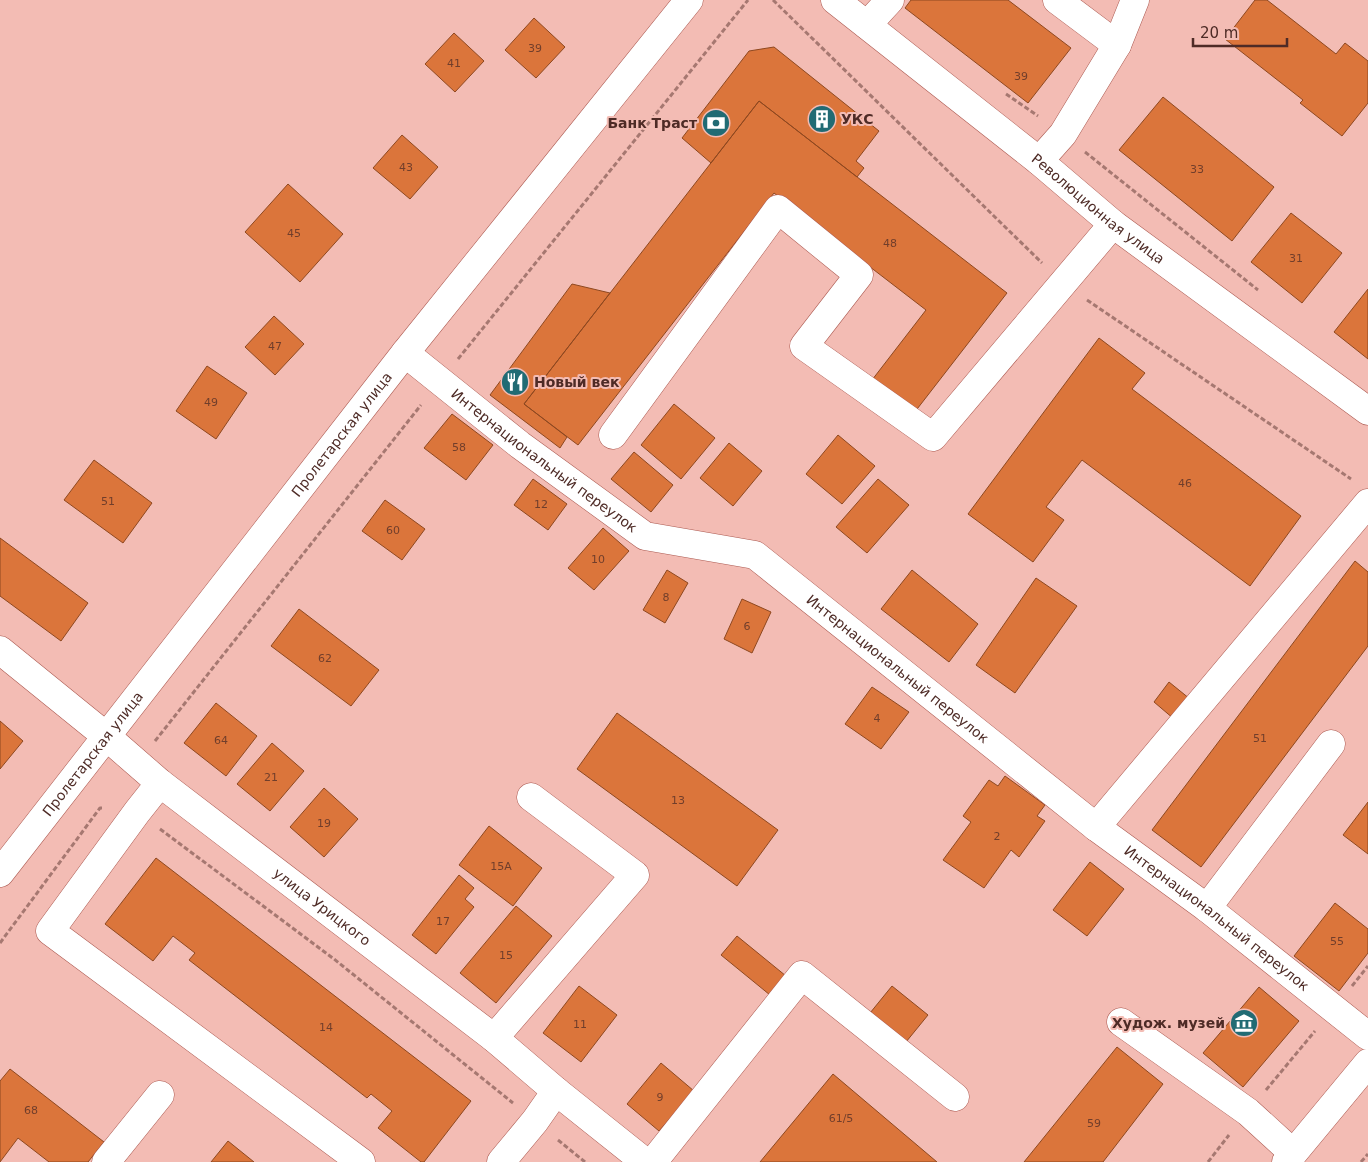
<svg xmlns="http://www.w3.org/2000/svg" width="1368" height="1162" viewBox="0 0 1368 1162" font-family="'DejaVu Sans',sans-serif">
<rect width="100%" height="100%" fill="#f3bcb4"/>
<!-- building -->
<path fill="#db753b" stroke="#8e4820" d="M911,0H1008L1071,48L1028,103L905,8Z
M1255,0H1267L1336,54L1345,43L1368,61V103L1342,136L1300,103L1303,100L1225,39Z
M534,18L565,47L536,78L505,50Z
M454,33L484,61L455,92L425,64Z
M774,47L879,131L856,161L864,168L857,177L759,101L711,163L682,138L749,51Z
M1163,97L1274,187L1232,241L1119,150Z
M759,101L1007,293L914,413L872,380L926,310L774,193L578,445L524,404Z
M402,135L438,167L410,199L373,168Z
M288,184L343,234L300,282L245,232Z
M1291,213L1342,253L1302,303L1251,262Z
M572,284L610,293L524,404L567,437L560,448L490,395Z
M1368,289V359L1334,332Z
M274,316L304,344L275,375L245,347Z
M1099,338L1145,373L1132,389L1301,516L1250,586L1082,460L1046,507L1064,520L1033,562L968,514Z
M207,366L247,393L216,439L176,411Z
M674,404L715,438L681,479L641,445Z
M452,414L493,445L466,480L424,448Z
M838,435L875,466L842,504L806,474Z
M729,443L762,471L733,506L700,478Z
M634,452L673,485L651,512L611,479Z
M94,460L152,503L123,543L64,500Z
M533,479L567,504L548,530L514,505Z
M878,479L909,505L867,553L836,527Z
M385,500L425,529L402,560L362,531Z
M603,528L629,551L594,590L568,568Z
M0,538L88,603L61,641L0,596Z
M1355,561L1368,572V646L1201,867L1152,830Z
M667,570L688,583L665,623L643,610Z
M912,570L978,624L949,662L881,609Z
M1036,578L1077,606L1015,693L976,665Z
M742,599L771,612L752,653L724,639Z
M299,609L379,670L351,706L271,646Z
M1169,682L1190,699L1174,719L1154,702Z
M872,687L909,712L881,749L845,724Z
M216,703L257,736L226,776L184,743Z
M617,713L778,830L737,886L577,769Z
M0,721L23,741L0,769Z
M272,743L304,771L270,811L237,784Z
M1005,776L1045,805L1037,816L1045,821L1019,857L1011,850L984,888L943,860L971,822L963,816L989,780L998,786Z
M324,788L358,819L324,857L290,827Z
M1368,802V854L1343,835Z
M489,826L542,868L513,906L459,865Z
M156,858L471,1101L424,1162H421L378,1128L392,1111L371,1094L367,1098L189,960L195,953L173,936L153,961L105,924Z
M1090,862L1124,889L1087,936L1053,910Z
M459,875L474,888L465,899L474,907L436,954L412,935Z
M1335,903L1368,929V953L1339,991L1294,956Z
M516,906L552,936L496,1003L460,973Z
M737,936L786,976L770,995L721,955Z
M579,986L617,1015L581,1062L543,1033Z
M892,986L928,1015L906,1042L870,1013Z
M1259,987L1299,1021L1243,1087L1203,1053Z
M1117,1047L1163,1084L1103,1162H1024Z
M661,1063L694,1091L659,1131L627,1104Z
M10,1069L104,1142L88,1162H49L18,1138L0,1162V1081Z
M833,1074L937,1162H760Z
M228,1141L254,1162H211Z"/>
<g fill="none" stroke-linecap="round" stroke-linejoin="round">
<defs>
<g id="minor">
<path id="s1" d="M835,0L1039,161L1113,224L1368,411"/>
<path d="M1057,0L1117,45"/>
<path d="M867,25L890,0"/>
<path d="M1039,161L1063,134L1117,45L1135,0"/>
<path id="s2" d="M405,353L520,445L645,536L755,555L1096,827L1207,908L1368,1036"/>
<path d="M613,435L778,209L859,275L804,346L933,437L1113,224"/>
<path id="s3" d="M0,650L106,736L160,783L494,1038L556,1091L645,1162"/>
<path d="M160,783L137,812L50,931L361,1162"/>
<path d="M1096,827L1368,503"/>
<path d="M1207,908L1331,744"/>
<path d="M1121,1022L1248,1112L1293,1153"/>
<path d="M494,1038L635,875L531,797"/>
<path d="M106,1162L160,1095"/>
<path d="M501,1162L535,1121L556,1091"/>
<path d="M653,1162L802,975L955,1097"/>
</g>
<g id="major">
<path id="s4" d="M0,873L405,353L689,0"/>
<path d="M1286,1162L1368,1063"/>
</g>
</defs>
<!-- minor casing -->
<use href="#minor" stroke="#ac5a51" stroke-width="29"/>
<!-- major casing -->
<use href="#major" stroke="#ac5a51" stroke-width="29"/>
<!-- path -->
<path stroke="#a67871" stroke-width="3" stroke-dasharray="5 2.5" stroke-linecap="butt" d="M773,0L1042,263
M1006,94L1038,116
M1085,152L1258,290
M1087,300L1351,479
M458,359L748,0
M155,741L421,405
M160,829L334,959L513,1103
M0,943L100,808H103
M1352,986L1368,966
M1266,1090L1315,1031
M558,1140L585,1162
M1208,1162L1229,1135
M1361,1162L1368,1154"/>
<!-- minor -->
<use href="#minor" stroke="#fff" stroke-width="28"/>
<!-- major -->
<use href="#major" stroke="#fff" stroke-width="28"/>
</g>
<!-- icons -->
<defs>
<symbol id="building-disc" viewBox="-11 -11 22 22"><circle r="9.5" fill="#216b74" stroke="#f3bcb4"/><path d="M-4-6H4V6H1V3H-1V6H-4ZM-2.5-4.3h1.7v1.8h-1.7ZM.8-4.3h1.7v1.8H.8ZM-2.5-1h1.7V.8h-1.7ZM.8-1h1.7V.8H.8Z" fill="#fff"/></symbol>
<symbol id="bank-disc" viewBox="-11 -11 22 22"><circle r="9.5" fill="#216b74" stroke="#f3bcb4"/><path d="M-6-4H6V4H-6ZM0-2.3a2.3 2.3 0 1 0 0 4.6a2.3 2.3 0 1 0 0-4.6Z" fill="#fff"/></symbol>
<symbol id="restaurant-disc" viewBox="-11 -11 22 22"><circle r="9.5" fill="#216b74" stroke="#f3bcb4"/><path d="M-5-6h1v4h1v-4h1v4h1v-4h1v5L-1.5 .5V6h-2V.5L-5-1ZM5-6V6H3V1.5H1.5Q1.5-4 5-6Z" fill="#fff"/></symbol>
<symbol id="museum-disc" viewBox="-11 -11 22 22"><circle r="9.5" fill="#216b74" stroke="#f3bcb4"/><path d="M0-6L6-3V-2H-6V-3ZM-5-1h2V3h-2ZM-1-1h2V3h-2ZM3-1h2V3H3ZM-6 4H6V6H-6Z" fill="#fff"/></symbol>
</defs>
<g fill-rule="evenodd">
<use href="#building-disc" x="806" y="103" width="32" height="32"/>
<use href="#bank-disc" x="700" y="107" width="32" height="32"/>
<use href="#restaurant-disc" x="499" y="366" width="32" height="32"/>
<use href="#museum-disc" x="1228" y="1007" width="32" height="32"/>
</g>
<g text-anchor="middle" stroke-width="4" stroke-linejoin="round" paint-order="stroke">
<!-- number labels -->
<g font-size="11" fill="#713e2b">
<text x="535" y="52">39</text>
<text x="454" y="67">41</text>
<text x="1021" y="80">39</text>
<text x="406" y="171">43</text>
<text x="1197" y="173">33</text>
<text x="294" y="237">45</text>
<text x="890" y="247">48</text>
<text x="1296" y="262">31</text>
<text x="275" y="350">47</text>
<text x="211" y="406">49</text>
<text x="459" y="451">58</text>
<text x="1185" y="487">46</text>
<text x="108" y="505">51</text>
<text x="541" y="508">12</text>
<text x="393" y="534">60</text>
<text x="598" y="563">10</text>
<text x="666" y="601">8</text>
<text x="747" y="630">6</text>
<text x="325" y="662">62</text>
<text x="877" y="722">4</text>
<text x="1260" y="742">51</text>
<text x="221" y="744">64</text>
<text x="271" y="781">21</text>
<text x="678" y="804">13</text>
<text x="324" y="827">19</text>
<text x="997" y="840">2</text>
<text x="501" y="870">15А</text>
<text x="443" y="925">17</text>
<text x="1337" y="945">55</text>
<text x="506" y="959">15</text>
<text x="580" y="1028">11</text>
<text x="326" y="1031">14</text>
<text x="660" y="1101">9</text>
<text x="31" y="1114">68</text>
<text x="841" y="1122">61/5</text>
<text x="1094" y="1127">59</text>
</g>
<!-- poi labels -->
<g font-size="14" font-weight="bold" fill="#4e2b26" stroke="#f3bcb4" text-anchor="start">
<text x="841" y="124">УКС</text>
<text x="697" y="128" text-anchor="end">Банк Траст</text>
<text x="534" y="387">Новый век</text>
<text x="1225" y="1028" text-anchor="end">Худож. музей</text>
</g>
<!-- street labels -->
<g font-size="14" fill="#4e2b26" stroke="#f3bcb4">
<text dy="5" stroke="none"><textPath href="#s1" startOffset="336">Революционная улица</textPath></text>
<text dy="5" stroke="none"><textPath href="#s4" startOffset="556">Пролетарская улица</textPath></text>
<text dy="5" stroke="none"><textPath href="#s2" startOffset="176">Интернациональный переулок</textPath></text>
<text dy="5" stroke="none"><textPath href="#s2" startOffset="596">Интернациональный переулок</textPath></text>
<text dy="5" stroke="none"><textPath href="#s4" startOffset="151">Пролетарская улица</textPath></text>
<text dy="5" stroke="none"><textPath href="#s3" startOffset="412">улица Урицкого</textPath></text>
<text dy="5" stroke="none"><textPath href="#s2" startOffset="1001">Интернациональный переулок</textPath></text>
</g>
</g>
<!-- scale -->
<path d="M1193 38v8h94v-8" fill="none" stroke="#4e2b26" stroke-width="2.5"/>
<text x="1200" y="38" font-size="15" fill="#4e2b26" stroke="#f3bcb4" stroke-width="4" paint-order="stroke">20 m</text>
</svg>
